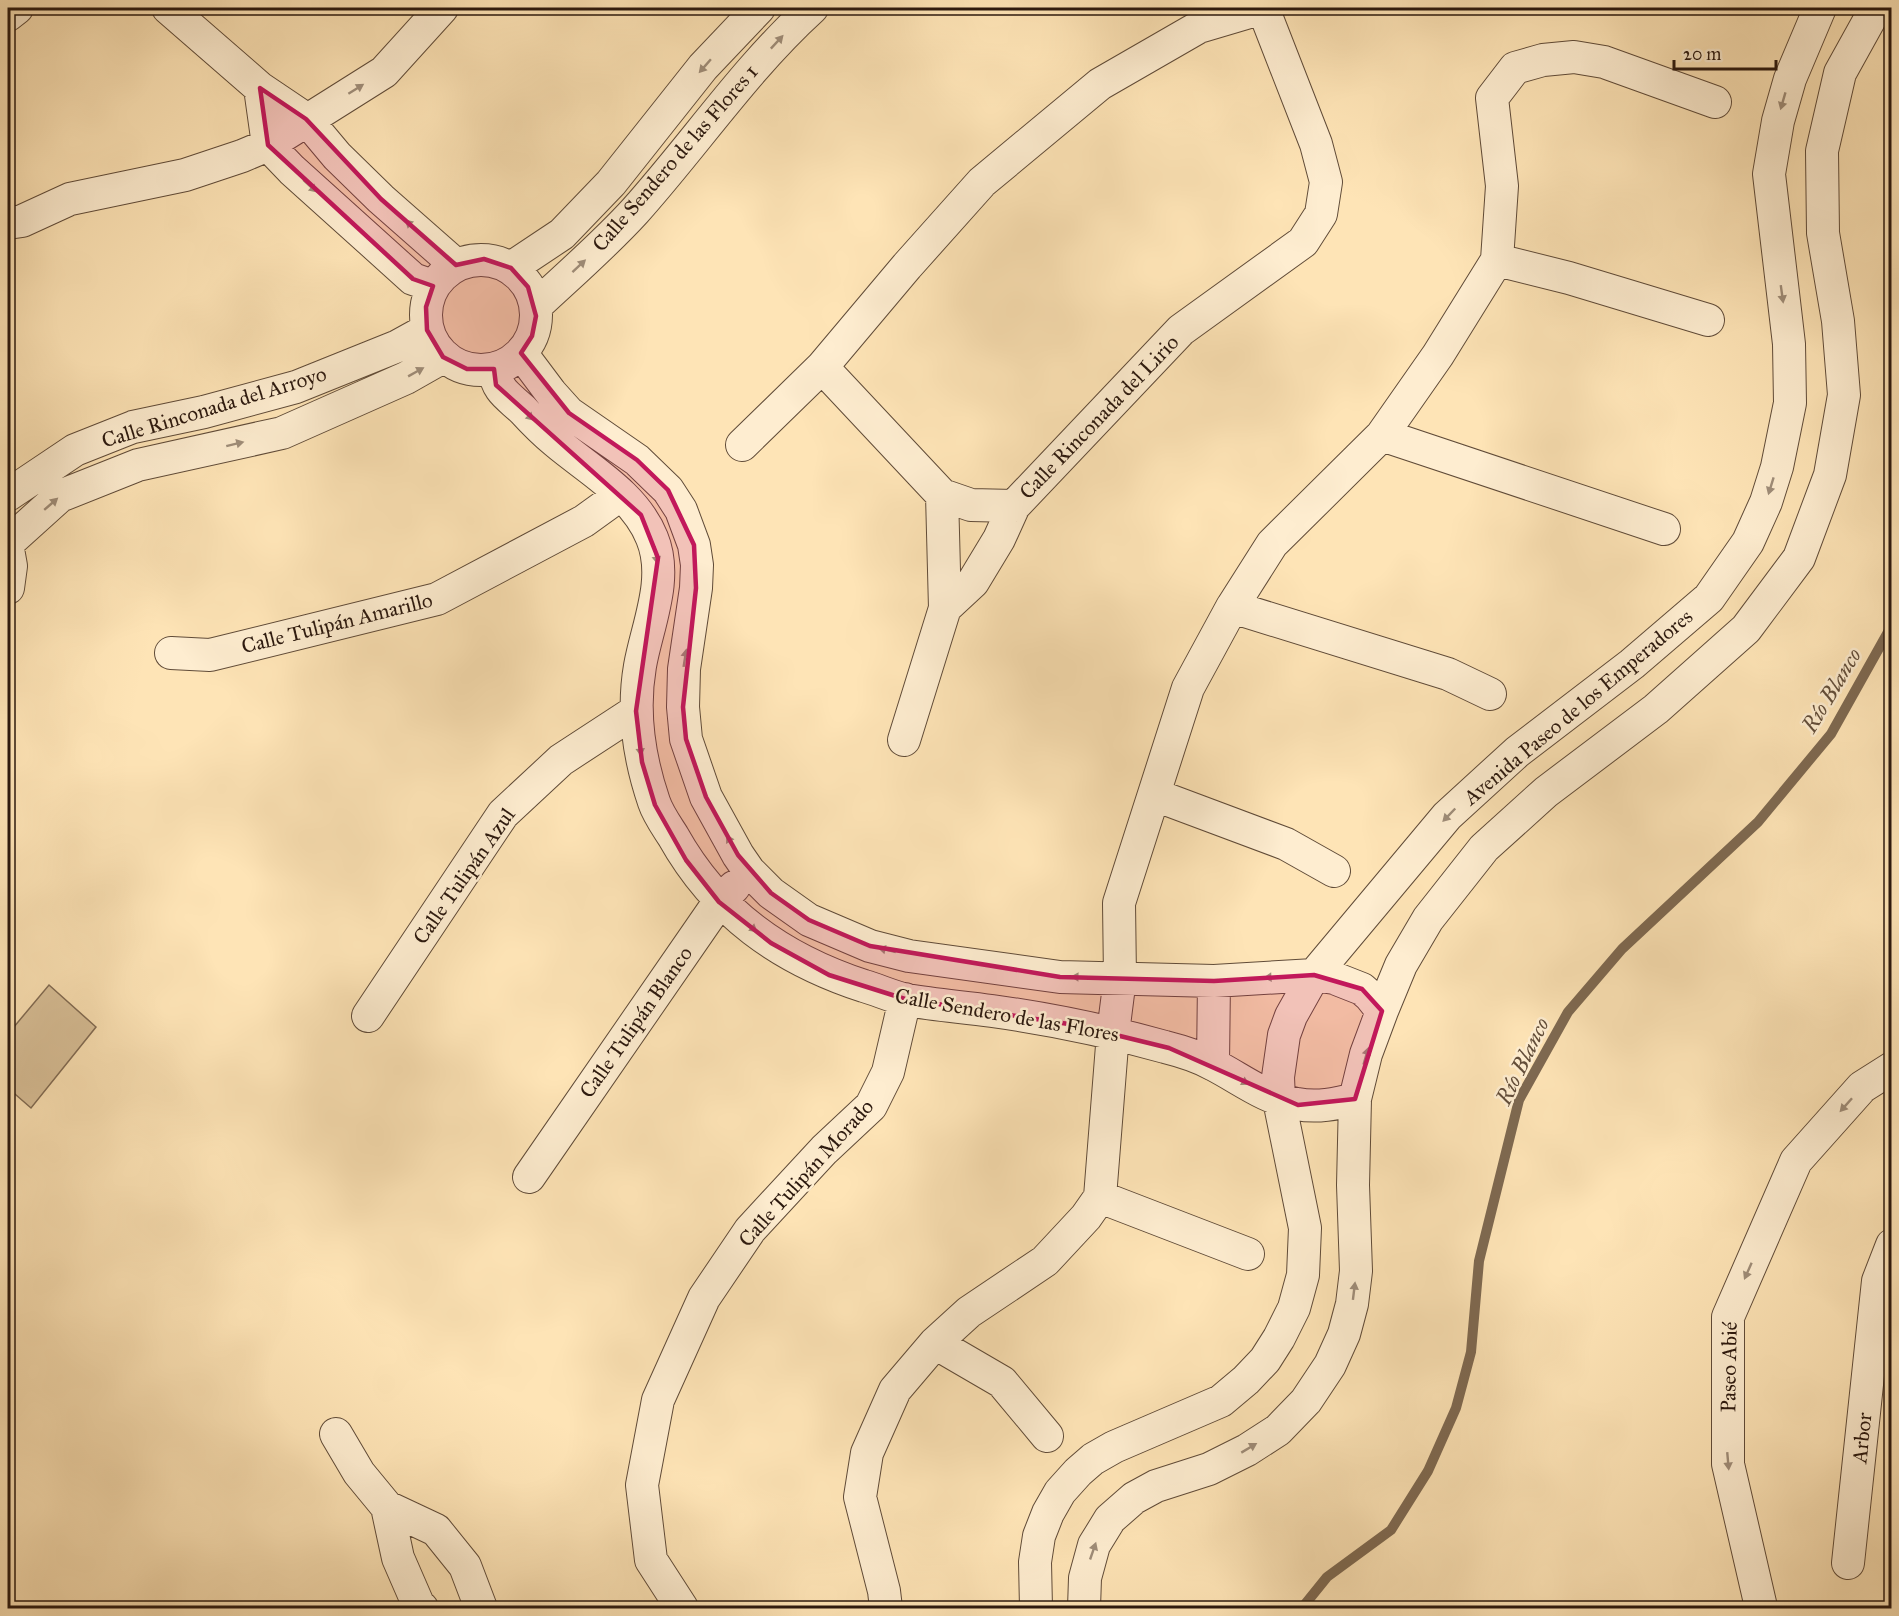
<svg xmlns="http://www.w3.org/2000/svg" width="1899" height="1616" viewBox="0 0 1899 1616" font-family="'IM FELL Great Primer',serif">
<defs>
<pattern id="water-waves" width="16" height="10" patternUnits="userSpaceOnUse" patternTransform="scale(1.5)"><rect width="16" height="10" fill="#b69f7d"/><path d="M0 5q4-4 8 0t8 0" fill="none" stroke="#948165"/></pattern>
</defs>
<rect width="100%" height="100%" fill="#fee4b6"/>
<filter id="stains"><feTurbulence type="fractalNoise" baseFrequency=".00333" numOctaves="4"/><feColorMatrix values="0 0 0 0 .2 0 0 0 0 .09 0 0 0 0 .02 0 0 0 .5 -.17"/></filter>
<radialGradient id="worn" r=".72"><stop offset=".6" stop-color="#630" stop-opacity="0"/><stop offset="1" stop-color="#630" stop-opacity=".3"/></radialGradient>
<!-- garden -->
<path fill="#dac199" stroke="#826c54" stroke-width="1.5" d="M49,985L96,1027L31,1108L8,1088V1034Z"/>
<!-- water -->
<path fill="url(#water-waves)" stroke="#7e6951" stroke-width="1.5" d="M8,870H11L13,903L8,904Z"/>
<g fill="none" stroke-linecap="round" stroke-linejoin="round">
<!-- stream -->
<path stroke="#7e6951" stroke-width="10" d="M1302,1608L1327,1577L1391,1530L1428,1471L1456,1408L1471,1352L1479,1261L1519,1100L1568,1012L1622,949L1758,822L1831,734L1892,625"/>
<defs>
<path id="minor" d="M168,8L260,88L306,119L337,156L381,199L456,265
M8,15L17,8
M260,88L268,145L292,170L413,279L433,286
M8,223L22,221L70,199L185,175L242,156L268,145L384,72L442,8
M1497,260L1569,278L1708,320
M426 315a55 55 0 1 1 110 0a55 55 0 1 1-110 0Z
M511,268L562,234L611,183L703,67L759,8
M536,306C569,275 604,245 635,211C695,144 745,69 812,8
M521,353L551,393L569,413L637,460L668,490L681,510L694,545L697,565L696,588L684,669L683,707L686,739L706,797L738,855L749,871L771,893L809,920L870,946L909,956L1060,977L1214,981L1314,975L1334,978L1362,989L1370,996L1382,1011
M822,367L942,495L971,505L1014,506
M494,369C497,391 507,395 523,410C533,421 544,432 556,442C589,470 635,495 652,538C669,579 647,626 640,666C632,712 639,758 654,802C658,814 666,825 673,836C716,913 781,959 864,986C878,990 893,997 907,1000C935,1005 964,1007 992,1011C1050,1019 1108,1031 1165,1047C1181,1051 1200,1057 1214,1065C1241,1079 1266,1099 1297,1104C1317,1108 1336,1104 1355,1099
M1382,435L1664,529
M742,445L822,367L907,266L982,182L1100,84L1199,27L1263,8
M8,495L75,450L133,427L204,412L296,387L398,346L427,330
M942,495L945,608
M8,543L60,496L138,465L282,433L406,378L443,357
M8,549L11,566L8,588
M1232,607L1448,674L1490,694
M171,653L210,655L437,599L584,521L620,495
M904,740L945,608L973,582L999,539L1014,506L1181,330L1303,242L1321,214L1326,182L1316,144L1263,8
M1155,795L1286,844L1334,871
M368,1016L503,814L561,760L636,711
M1213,1063L1214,981
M529,1177L719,902L734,887
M1100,1197L1248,1254
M935,1343L1002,1382L1047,1436
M336,1434L359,1473L387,1507L436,1530L465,1566L481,1608
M387,1507L398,1558L418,1604L422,1608
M1848,1563L1878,1281L1892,1245
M682,1608L651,1560L642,1485L658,1400L704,1298L750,1230L824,1150L871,1106L888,1072L905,999
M886,1608L884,1591L860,1497L867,1453L895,1390L935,1343L969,1312L1045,1261L1086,1217L1100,1197L1113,1033L1120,978L1119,903L1188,688L1232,607L1272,544L1382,435L1438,355L1497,260L1502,186L1492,98L1515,68L1543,60L1574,57L1604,62L1715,102
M1036,1608L1035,1562L1039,1536L1048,1513L1060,1492L1078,1472L1093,1459L1114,1447L1221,1401L1246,1380L1265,1360L1279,1338L1294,1308L1303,1275L1305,1228L1279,1100L1278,1077L1284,1035L1291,1016L1314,975L1447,816L1517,752L1632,664L1709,598L1748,542L1766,502L1777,467L1790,403L1789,344L1769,174L1778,121L1790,79L1820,8
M1084,1608L1085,1578L1094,1545L1110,1519L1134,1498L1156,1486L1209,1469L1247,1450L1278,1430L1306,1401L1330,1365L1344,1334L1352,1304L1356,1271L1353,1185L1355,1099L1366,1054L1382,1011L1401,965L1428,919L1484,848L1546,792L1656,709L1746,629L1799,558L1830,475L1844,395L1838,321L1823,233L1822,151L1840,73L1876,8
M1759,1608L1761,1607L1728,1464V1317L1796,1161L1862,1087L1892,1068"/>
</defs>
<!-- minor casing -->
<use href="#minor" stroke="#604b38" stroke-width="34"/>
<!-- minor -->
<use href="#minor" stroke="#feedd0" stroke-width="32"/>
</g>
<!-- one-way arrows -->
<defs><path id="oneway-solid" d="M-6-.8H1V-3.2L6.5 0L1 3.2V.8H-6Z" transform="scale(1.5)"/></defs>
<g fill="#9f8d79">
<use href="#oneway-solid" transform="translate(777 42) rotate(-47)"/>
<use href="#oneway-solid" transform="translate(705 66) rotate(131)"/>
<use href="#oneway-solid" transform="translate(356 89) rotate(-32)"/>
<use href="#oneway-solid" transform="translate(1783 101) rotate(106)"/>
<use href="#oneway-solid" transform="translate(310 186) rotate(42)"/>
<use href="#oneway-solid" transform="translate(412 226) rotate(-139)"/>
<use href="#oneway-solid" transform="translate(579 266) rotate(-43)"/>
<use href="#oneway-solid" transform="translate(1782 294) rotate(82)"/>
<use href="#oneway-solid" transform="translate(416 372) rotate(-29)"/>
<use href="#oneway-solid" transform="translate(527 414) rotate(44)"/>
<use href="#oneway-solid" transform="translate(235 444) rotate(-14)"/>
<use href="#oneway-solid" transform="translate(1771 486) rotate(107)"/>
<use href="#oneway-solid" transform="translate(51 504) rotate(-41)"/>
<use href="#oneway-solid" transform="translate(656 555) rotate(80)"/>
<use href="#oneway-solid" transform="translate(685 658) rotate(-81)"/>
<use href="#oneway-solid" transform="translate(640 747) rotate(83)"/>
<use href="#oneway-solid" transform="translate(1449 815) rotate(134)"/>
<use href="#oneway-solid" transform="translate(731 843) rotate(-119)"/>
<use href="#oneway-solid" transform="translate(750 926) rotate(39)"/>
<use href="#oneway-solid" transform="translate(887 950) rotate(-167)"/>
<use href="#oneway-solid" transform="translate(1080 977) rotate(-179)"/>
<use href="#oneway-solid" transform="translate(1273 977) rotate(176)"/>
<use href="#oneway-solid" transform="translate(1366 1056) rotate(-74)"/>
<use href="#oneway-solid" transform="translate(1241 1080) rotate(29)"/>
<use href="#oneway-solid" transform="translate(1846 1105) rotate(132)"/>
<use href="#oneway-solid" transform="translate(1748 1271) rotate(114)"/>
<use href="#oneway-solid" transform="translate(1354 1291) rotate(-83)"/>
<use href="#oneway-solid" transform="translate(1249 1448) rotate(-31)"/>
<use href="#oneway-solid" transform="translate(1728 1461) rotate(85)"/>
<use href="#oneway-solid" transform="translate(1093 1551) rotate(-71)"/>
</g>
<!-- marked area -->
<path fill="#c2185b" fill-opacity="0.2" stroke="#c2185b" stroke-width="4.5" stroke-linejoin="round" d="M260,88L306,119L381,199L456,265L484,259L511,268L528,287L536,316L532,336L521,353L569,413L637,460L668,490L694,545L696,588L683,707L686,739L706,797L738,855L771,893L809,920L870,946L1060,977L1214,981L1314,975L1362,989L1382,1011L1355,1099L1298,1105L1169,1048L1075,1025L905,999L829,975L771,943L719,902L686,860L655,805L642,762L636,711L658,558L641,515L496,385L494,369H467L443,357L427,330L426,307L433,286L413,279L268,145Z"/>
<g text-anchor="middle" stroke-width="5" stroke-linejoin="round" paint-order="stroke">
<!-- street labels -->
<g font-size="21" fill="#2b180e" stroke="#feedd0">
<text transform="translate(675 158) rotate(-49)" y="7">Calle Sendero de las Flores 1</text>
<text transform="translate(214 407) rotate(-17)" y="7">Calle Rinconada del Arroyo</text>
<text transform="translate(1099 417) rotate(-46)" y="7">Calle Rinconada del Lirio</text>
<text transform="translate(337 623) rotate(-14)" y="7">Calle Tulipán Amarillo</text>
<text transform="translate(1578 707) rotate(-40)" y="7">Avenida Paseo de los Emperadores</text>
<text transform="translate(464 876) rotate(-55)" y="7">Calle Tulipán Azul</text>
<text transform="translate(1007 1015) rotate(10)" y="7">Calle Sendero de las Flores</text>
<text transform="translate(636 1022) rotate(-55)" y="7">Calle Tulipán Blanco</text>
<text transform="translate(806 1173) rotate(-48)" y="7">Calle Tulipán Morado</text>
<text transform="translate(1729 1367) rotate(-89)" y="7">Paseo Abié</text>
<text transform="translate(1862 1438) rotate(-84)" y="7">Arbor</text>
</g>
<!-- water labels -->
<g font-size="22" font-style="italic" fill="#634e3a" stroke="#feedd0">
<text transform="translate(1831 690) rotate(-59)" y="8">Río Blanco</text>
<text transform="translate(1522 1061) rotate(-64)" y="8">Río Blanco</text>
</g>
</g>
<!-- margin -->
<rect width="1899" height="1616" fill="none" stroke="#fee4b6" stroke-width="30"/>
<rect x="9" y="9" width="1881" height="1598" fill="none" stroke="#2b180e" stroke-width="3"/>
<rect x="15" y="15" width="1869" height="1586" fill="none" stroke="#2b180e" stroke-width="1.5"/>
<!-- scale -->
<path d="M1674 60v9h102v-9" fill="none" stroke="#2b180e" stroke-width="3"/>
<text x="1683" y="60" font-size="18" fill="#2b180e" stroke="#feedd0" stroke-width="4.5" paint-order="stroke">20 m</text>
<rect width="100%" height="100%" filter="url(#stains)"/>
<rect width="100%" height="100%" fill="url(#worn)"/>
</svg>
